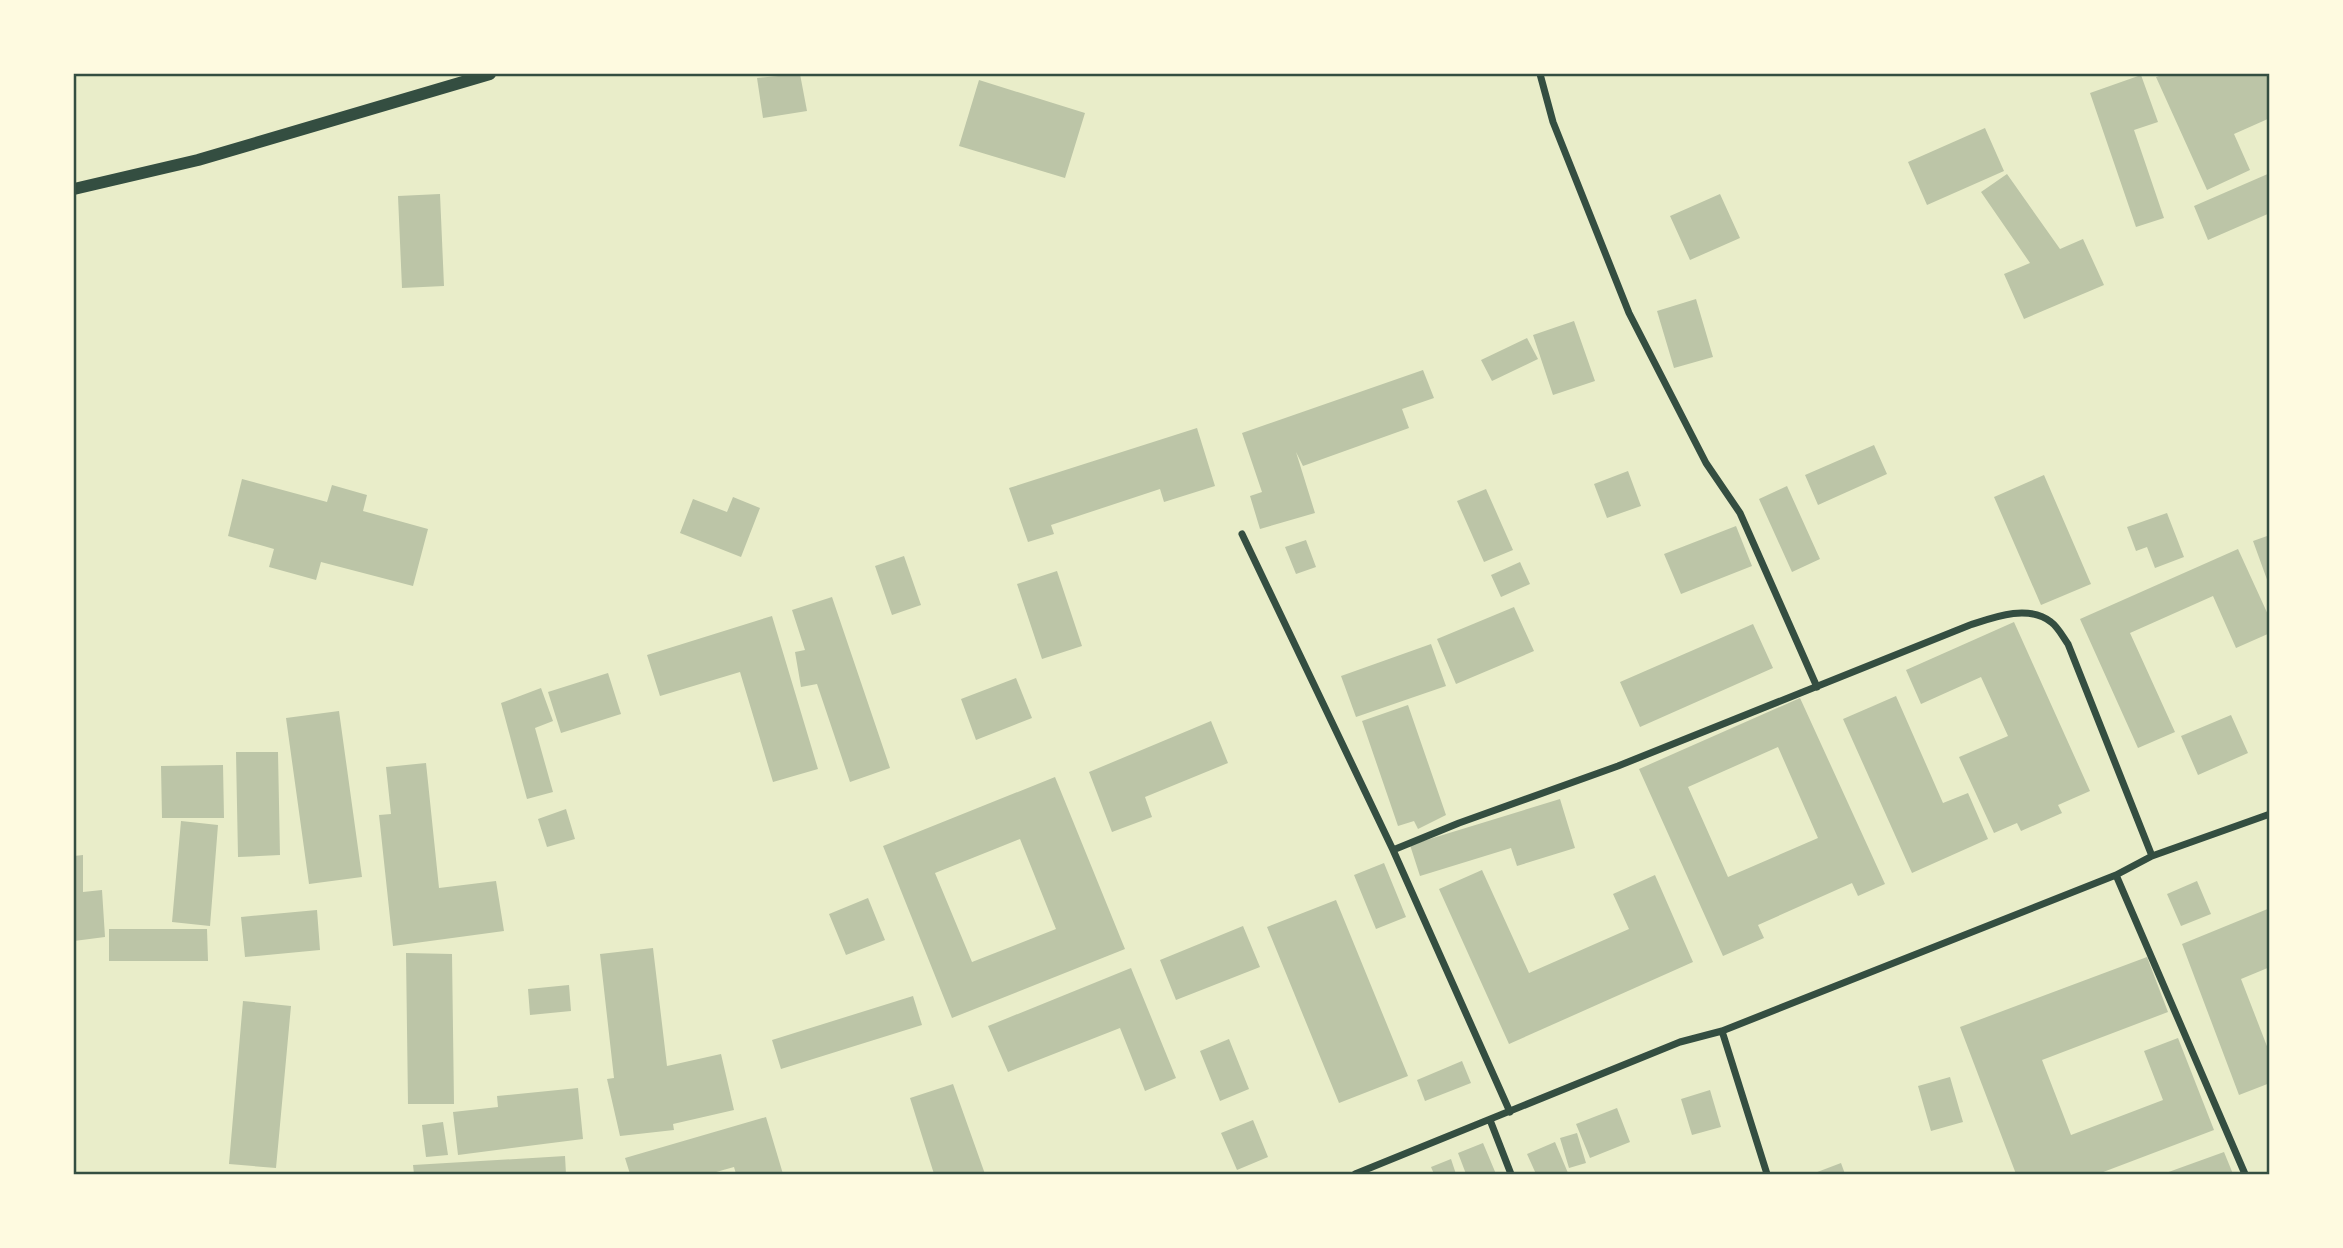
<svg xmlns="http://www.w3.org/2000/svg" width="2343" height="1248" viewBox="0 0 2343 1248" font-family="'Source Sans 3',sans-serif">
<rect width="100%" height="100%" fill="#e9edc9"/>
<!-- building -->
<path fill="#bcc5a7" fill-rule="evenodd" d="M800,74L807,111L763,118L757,78Z
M2165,74H2270V118L2234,134L2250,170L2207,190L2156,77Z
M2141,75L2158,122L2134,130L2164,218L2136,227L2090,93Z
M979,80L1085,113L1065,178L959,146Z
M1985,128L2004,171L1927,205L1908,162Z
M2270,173V213L2208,240L2194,206Z
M2007,174L2060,249L2083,239L2104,285L2024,319L2004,274L2030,263L1981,192Z
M440,194L444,286L402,288L398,196Z
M1720,194L1740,238L1690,260L1670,216Z
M1696,299L1713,357L1674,368L1657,311Z
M1574,321L1595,381L1553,395L1533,335Z
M1527,338L1538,359L1492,381L1481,360Z
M1423,370L1434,398L1402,409L1409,428L1303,466L1296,452L1315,513L1260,529L1250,496L1262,492L1242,433Z
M1197,428L1215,486L1164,502L1160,489L1051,525L1054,534L1028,542L1009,488Z
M1874,445L1887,474L1818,505L1805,475Z
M1628,471L1641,506L1607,518L1594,484Z
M2044,475L2091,584L2041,605L1994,497Z
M242,479L327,502L332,485L367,495L363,511L428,529L413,586L321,562L316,580L269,567L274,549L228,536Z
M1787,486L1820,559L1792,572L1759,499Z
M1486,489L1513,550L1484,562L1457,501Z
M733,497L760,508L741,557L680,533L693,499L727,512Z
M2167,513L2184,557L2155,568L2147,547L2136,551L2127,527Z
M1736,526L1752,566L1681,594L1664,554Z
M2270,535V585H2269L2253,541Z
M1306,540L1316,567L1296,574L1285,547Z
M2238,549L2270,619V633L2236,648L2213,596L2130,633L2175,732L2138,748L2080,619Z
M904,556L921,605L892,615L875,566Z
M1520,562L1530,584L1501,597L1491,575Z
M1057,571L1082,646L1042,659L1017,584Z
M832,597L890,768L850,782L817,684L801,687L795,652L805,650L792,610Z
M1514,607L1534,651L1456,684L1437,639Z
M772,616L818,769L773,782L740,672L660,696L647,655Z
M2014,622L2090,791L2058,805L2062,813L2021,831L2017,823L1994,833L1959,757L2008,736L1981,677L1921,704L1906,670Z
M1753,624L1773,668L1640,727L1620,682Z
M1431,644L1446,686L1356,717L1341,676Z
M608,673L621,714L561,733L548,692Z
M1016,678L1032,718L976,740L961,699Z
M541,688L553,721L535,728L553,792L527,799L501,703Z
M1896,696L1943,803L1968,793L1988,839L1912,873L1843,719Z
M1800,698L1885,884L1858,896L1852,883L1758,925L1764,938L1723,956L1639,769ZM1778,747L1818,838L1728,877L1688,787Z
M1408,705L1446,815L1418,829L1414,821L1398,826L1362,721Z
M339,711L362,877L309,884L286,718Z
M2231,715L2248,753L2198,775L2181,736Z
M1211,721L1228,763L1145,797L1152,817L1112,832L1089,772Z
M236,752H278L280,855L238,857Z
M426,763L439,888L496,881L504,931L393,946L379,815L391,814L386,767Z
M223,765L224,818H162L161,766Z
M1055,777L1125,949L952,1018L883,846ZM1020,839L1056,929L972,962L935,873Z
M1560,799L1575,848L1517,866L1511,848L1420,876L1410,845Z
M566,809L575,839L547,847L538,819Z
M181,821L218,825L210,926L172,922Z
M83,855V892L102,890L105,937L74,941V856Z
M1384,863L1406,917L1376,929L1354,875Z
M1482,870L1529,973L1629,929L1613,894L1655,875L1693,962L1509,1044L1439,889Z
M2197,881L2211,914L2181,926L2167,894Z
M868,898L885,940L846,955L829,914Z
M1336,900L1408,1076L1339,1103L1267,927Z
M2270,908V967L2241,979L2270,1054V1083L2239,1095L2182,944Z
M317,910L320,950L245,957L241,917Z
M1243,926L1260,967L1176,1000L1160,960Z
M109,929H207L208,961H109Z
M653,948L667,1066L721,1054L734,1110L673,1124L674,1130L620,1136L607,1079L614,1078L600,954Z
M406,953L452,954L454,1104H408Z
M2147,957L2168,1012L2042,1060L2071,1135L2163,1100L2144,1051L2178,1038L2214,1130L2098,1174H2016L1960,1027Z
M1131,968L1176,1078L1145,1091L1120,1028L1008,1072L988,1026Z
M569,985L571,1011L530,1015L528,989Z
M913,996L922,1025L781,1069L772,1040Z
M243,1001L291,1006L276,1168L229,1164Z
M1229,1039L1249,1089L1220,1101L1200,1051Z
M1462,1061L1471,1083L1425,1101L1417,1080Z
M1950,1077L1963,1122L1931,1131L1918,1086Z
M953,1084L985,1174H934L910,1098Z
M578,1088L583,1139L458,1155L453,1112L498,1107L497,1096Z
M1710,1090L1721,1127L1692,1135L1681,1099Z
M1617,1108L1630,1142L1590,1158L1576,1124Z
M766,1117L783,1174H736L734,1167L709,1174H630L625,1158Z
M1253,1120L1268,1157L1237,1170L1221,1133Z
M443,1122L448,1155L426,1157L422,1125Z
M1577,1133L1586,1163L1569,1168L1560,1138Z
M1555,1142L1568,1173L1536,1174L1527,1154Z
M1483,1143L1496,1174H1466L1458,1153Z
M2224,1152L2233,1174H2163Z
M565,1156L566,1174H414L413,1165Z
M1451,1159L1456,1174H1434L1431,1167Z
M1841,1163L1845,1174H1812Z"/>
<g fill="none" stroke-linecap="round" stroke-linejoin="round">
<!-- minor -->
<path stroke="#344e41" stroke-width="7" d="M1540,74L1553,122L1629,313L1706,463L1740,513L1817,687
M1242,534L1393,850L1510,1112
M1393,850L1459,823L1618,766L1970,625C1994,617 2028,604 2051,622C2058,627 2063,637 2068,644L2152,856
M2116,875L2245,1174
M1722,1031L1767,1174
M1490,1120L1511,1174
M1355,1174L1680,1042L1722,1031L2116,875L2152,856L2270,814"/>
<!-- tertiary -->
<path stroke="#344e41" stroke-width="12" d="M74,189L198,160L490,74"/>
</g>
<!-- border -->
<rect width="2343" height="1248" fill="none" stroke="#fefae0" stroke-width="150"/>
<rect x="75" y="75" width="2193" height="1098" fill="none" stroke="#344e41" stroke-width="2.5"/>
</svg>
